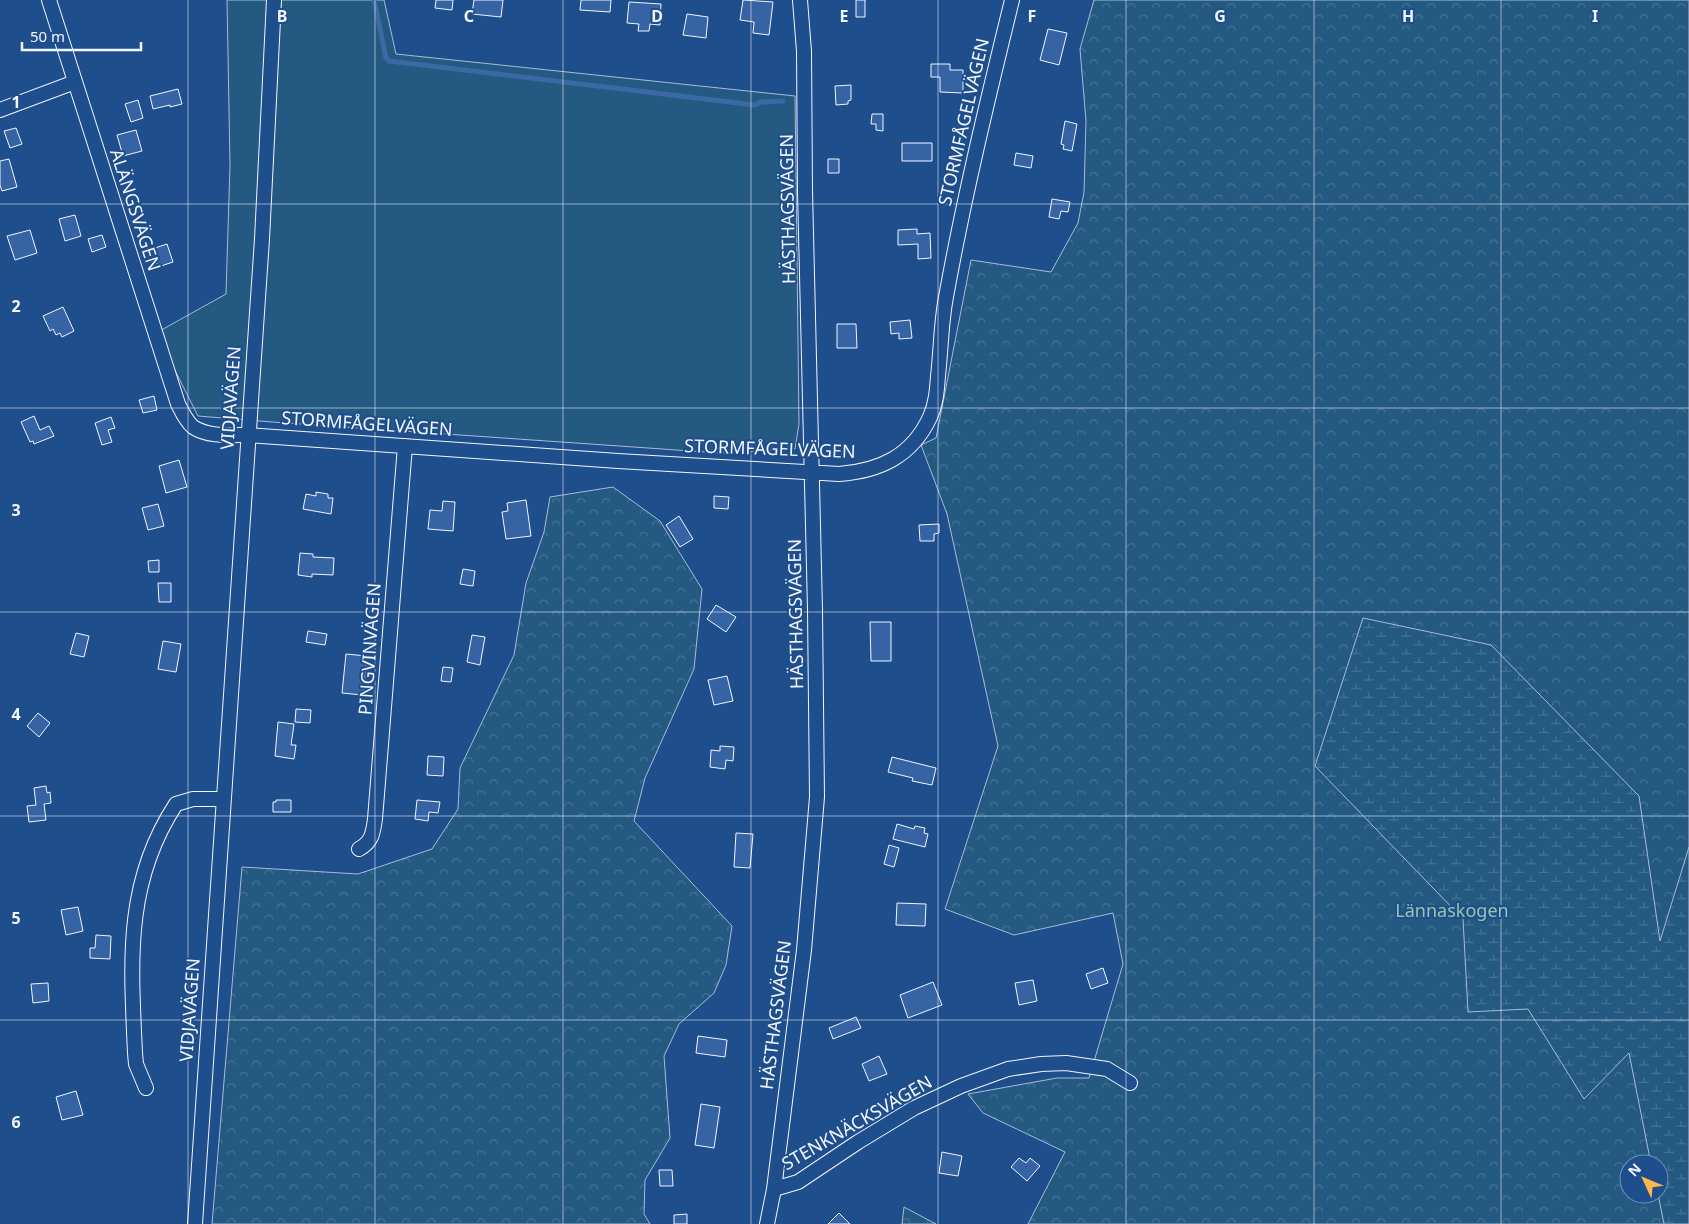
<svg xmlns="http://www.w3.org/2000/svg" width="1689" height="1224" viewBox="0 0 1689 1224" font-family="'Noto Sans',sans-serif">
<defs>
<pattern id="forest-crowns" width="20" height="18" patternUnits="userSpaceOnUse" patternTransform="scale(1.25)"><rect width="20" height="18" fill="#245a82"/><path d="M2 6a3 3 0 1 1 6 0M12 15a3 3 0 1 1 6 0" fill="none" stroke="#447295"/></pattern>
<pattern id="wetland-marsh" width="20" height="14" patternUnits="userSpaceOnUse" patternTransform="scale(1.25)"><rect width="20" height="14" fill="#245a82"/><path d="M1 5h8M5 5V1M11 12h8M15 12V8" fill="none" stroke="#447295"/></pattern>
</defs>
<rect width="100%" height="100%" fill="#1f4e8c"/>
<!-- green -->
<path fill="#245a82" stroke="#a8bbd7" d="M227,0H384L396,54L795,96L799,424L795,449L720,453L272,422L198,416L156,333L226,294L230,165Z"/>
<!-- forest -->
<path fill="url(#forest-crowns)" stroke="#a8bbd7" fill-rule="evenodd" d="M1094,0H1689V1224H1028L1065,1152L983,1113L968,1094L1057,1078H1089L1123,964L1113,913L1014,935L945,909L998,746L947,514L921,445L936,438L971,260L1051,272L1078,223L1084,192L1086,121L1080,49ZM1629,1164H1659V1194H1629Z
M613,487L660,521L702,589L694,669L645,778L634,821L732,926L726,965L714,993L679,1024L664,1056L670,1138L645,1180L644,1214L650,1224H212L242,867L358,874L432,849L458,809L460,768L514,655L526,583L544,532L550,497Z
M904,1207L936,1224H902Z"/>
<!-- wetland -->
<path fill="url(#wetland-marsh)" stroke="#a8bbd7" d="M1363,618L1491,645L1639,796L1660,941L1689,847V1224H1664L1658,1194H1659V1164H1651L1629,1053L1584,1099L1528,1009L1468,1012L1463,919L1315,766Z"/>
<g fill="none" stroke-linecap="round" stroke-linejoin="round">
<!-- stream -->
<path stroke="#3b69a3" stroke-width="5" d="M374,0L386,58L389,61L755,105L761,102L783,101"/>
</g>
<!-- building -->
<path fill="#3563a3" stroke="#f2f6ff" d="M436,0H453L452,10L435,8Z
M474,0H503L501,17L472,14Z
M581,0H611L610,12L580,10Z
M743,0L773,2L769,35L753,33L754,22L740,20Z
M856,0H865V17H856Z
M629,2L661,4L660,25L650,24L649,31H638L639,24L627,23Z
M687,14L708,17L706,38L683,35Z
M1048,29L1067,33L1059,65L1040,60Z
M931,64H950V70H963V93L940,92V77H931Z
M851,85V100L848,101V104L836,105L835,86Z
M178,89L182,104L170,107V105L153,109L150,96Z
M138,100L143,118L131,122L125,104Z
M872,114H883V131L876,130V124H871Z
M1065,121L1077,124L1072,151L1063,149L1064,145L1061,144Z
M16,128L22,144L10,148L4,131Z
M136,130L142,151L123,156L117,135Z
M902,143H932V161H902Z
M1016,153L1033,156L1031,168L1014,165Z
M9,159L17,187L2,191L0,185V161Z
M828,159H839V173H828Z
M1052,199L1070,202L1068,212L1061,211L1059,219L1049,217Z
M75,215L81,236L65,241L59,219Z
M917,229V234L930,233L931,258L918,259V244L898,245V230Z
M30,230L37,253L15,260L7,236Z
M102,235L106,247L92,252L88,239Z
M167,244L173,262L158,267L152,249Z
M63,307L74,331L62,337L60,333L56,335L53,329L50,331L43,316Z
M910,320L912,338L899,339V333L891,334L890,322Z
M837,324H856L857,348H837Z
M154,396L157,410L143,413L139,400Z
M34,416L40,430L49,426L54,436L34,444L33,441L30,442L21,422Z
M111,417L115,428L108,430L112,442L102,445L95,423Z
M179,460L187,487L166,493L159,466Z
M316,492L328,494V498H333L331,514L303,509L306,494L316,496Z
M714,496L729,497L728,509L714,508Z
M526,500L531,536L506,539L502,512L508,511L507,503Z
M443,501L455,502L453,531L428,529L430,510L442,511Z
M158,504L164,526L148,530L142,508Z
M679,516L693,539L680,547L666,525Z
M939,524V533L934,534V541H920L919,525Z
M300,553L313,554V557L334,558L333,575L312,574V577L298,575Z
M159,560V572H149L148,561Z
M463,569L475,571L473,586L460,584Z
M158,583H171V602H159Z
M716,605L736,617L726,632L707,619Z
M870,622H891V661H871Z
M308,631L327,634L325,645L306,642Z
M76,633L89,636L84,657L70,654Z
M472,635L485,637L480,665L467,662Z
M163,641L181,644L176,672L158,669Z
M346,654L367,656L363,695L342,693Z
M443,667L453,668L451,682L441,681Z
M727,676L733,701L714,705L708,680Z
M296,709L311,710L310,723L295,722Z
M38,713L50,723L39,737L27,726Z
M278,722L294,724L291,745H296L294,759L275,756Z
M720,746L734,747L733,761L726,760L725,769L710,767L711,750L720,751Z
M428,756L444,757L443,776L427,775Z
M892,757L936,768L932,785L912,781L913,778L888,772Z
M46,786L47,793L50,792L51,803L44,804L46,820L29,822L27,806L36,805L34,788Z
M276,800H291V812H273V802H276Z
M417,800L440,802L438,813L429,812L428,821L415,819Z
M897,824L914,829L915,826L925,828L924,833L928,834L925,847L893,839Z
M736,833L753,834L750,868L734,867Z
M889,845L899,848L894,867L884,864Z
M897,903L926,904L925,926L896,925Z
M78,907L83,931L66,935L61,910Z
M96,935L111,936L110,959L90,958V948H95Z
M1103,968L1108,983L1091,989L1086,974Z
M1033,980L1037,1001L1019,1005L1015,983Z
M933,982L942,1005L908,1018L900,995Z
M48,983L49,1001L33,1003L31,984Z
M856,1017L861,1028L833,1039L829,1028Z
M698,1036L727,1040L725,1057L696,1053Z
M879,1056L887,1074L869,1081L862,1064Z
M76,1091L83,1115L62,1120L56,1097Z
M701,1104L720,1107L714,1148L695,1145Z
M942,1152L962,1156L958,1176L939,1173Z
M1019,1158L1026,1163L1030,1158L1040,1166L1027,1181L1011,1167Z
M659,1170H672L673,1186H660Z
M839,1213L850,1224H828Z
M687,1214V1224H674V1215Z"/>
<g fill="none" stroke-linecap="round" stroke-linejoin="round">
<defs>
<path id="street" d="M49,0L178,404C182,412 186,421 193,427C208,437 230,435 247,435L618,461L839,474C880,471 912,456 930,417C936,404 937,390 938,376C941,350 941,323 946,297C964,197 988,98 1012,0
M0,110L75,82
M359,849C372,842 373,833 375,819L405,446
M146,1088L136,1064L135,1053C131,963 124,883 176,804L193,799H223
M774,1189L798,1182L858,1142L914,1108L961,1086L1008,1069L1041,1064L1066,1063L1107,1069L1130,1083
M195,1224L262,239L274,0
M767,1224L774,1189L804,950L817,797L815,610L805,191L804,51L800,0"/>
</defs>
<!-- street casing -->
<use href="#street" stroke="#f2f6ff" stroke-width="16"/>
<!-- street -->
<use href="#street" stroke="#1f4e8c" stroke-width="14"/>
</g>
<!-- grid -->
<path fill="none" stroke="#f2f6ff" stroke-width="1" stroke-opacity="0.55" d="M188,0V1224M375,0V1224M563,0V1224M751,0V1224M938,0V1224M1126,0V1224M1314,0V1224M1501,0V1224M0,204H1689M0,408H1689M0,612H1689M0,816H1689M0,1020H1689"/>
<g text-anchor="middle" stroke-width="4" stroke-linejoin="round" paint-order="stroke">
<!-- street labels -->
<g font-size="18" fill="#f2f6ff" stroke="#1f4e8c">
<text transform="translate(964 122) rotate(-77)" y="6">STORMFÅGELVÄGEN</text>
<text transform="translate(788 209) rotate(-91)" y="6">HÄSTHAGSVÄGEN</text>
<text transform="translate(135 210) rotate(72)" y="6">ALÄNGSVÄGEN</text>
<text transform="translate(231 398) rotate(-86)" y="6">VIDJAVÄGEN</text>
<text transform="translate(367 424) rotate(4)" y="6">STORMFÅGELVÄGEN</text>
<text transform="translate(770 449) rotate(2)" y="6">STORMFÅGELVÄGEN</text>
<text transform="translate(796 614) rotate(-91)" y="6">HÄSTHAGSVÄGEN</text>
<text transform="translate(370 649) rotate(-86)" y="6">PINGVINVÄGEN</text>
<text transform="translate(190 1010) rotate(-86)" y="6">VIDJAVÄGEN</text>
<text transform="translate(776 1015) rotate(-83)" y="6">HÄSTHAGSVÄGEN</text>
<text transform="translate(857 1123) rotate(-30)" y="6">STENKNÄCKSVÄGEN</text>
</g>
<!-- park labels -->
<g font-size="18" fill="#97c8a6" stroke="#1f4e8c">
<text x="1452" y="917">Lännaskogen</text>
</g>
</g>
<g font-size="16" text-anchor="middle" font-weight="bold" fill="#f2f6ff" stroke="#1f4e8c" stroke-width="4" stroke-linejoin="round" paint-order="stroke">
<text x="282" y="22">B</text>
<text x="469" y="22">C</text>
<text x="657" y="22">D</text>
<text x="844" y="22">E</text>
<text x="1032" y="22">F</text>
<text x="1220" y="22">G</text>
<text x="1408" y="22">H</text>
<text x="1595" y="22">I</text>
<text x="16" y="108">1</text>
<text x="16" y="312">2</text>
<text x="16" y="516">3</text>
<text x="16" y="720">4</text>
<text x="16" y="924">5</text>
<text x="16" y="1128">6</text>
</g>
<!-- north arrow -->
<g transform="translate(1644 1179) rotate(314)"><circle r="24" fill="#1f4e8c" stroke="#7391ba"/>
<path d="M0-4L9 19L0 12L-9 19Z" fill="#ffb74d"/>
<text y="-8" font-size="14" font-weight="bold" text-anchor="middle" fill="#f2f6ff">N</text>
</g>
<!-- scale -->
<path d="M22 42v8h119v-8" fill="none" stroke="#f2f6ff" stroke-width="2.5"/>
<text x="30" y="42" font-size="15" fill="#f2f6ff" stroke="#1f4e8c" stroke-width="4" paint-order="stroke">50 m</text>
</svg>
